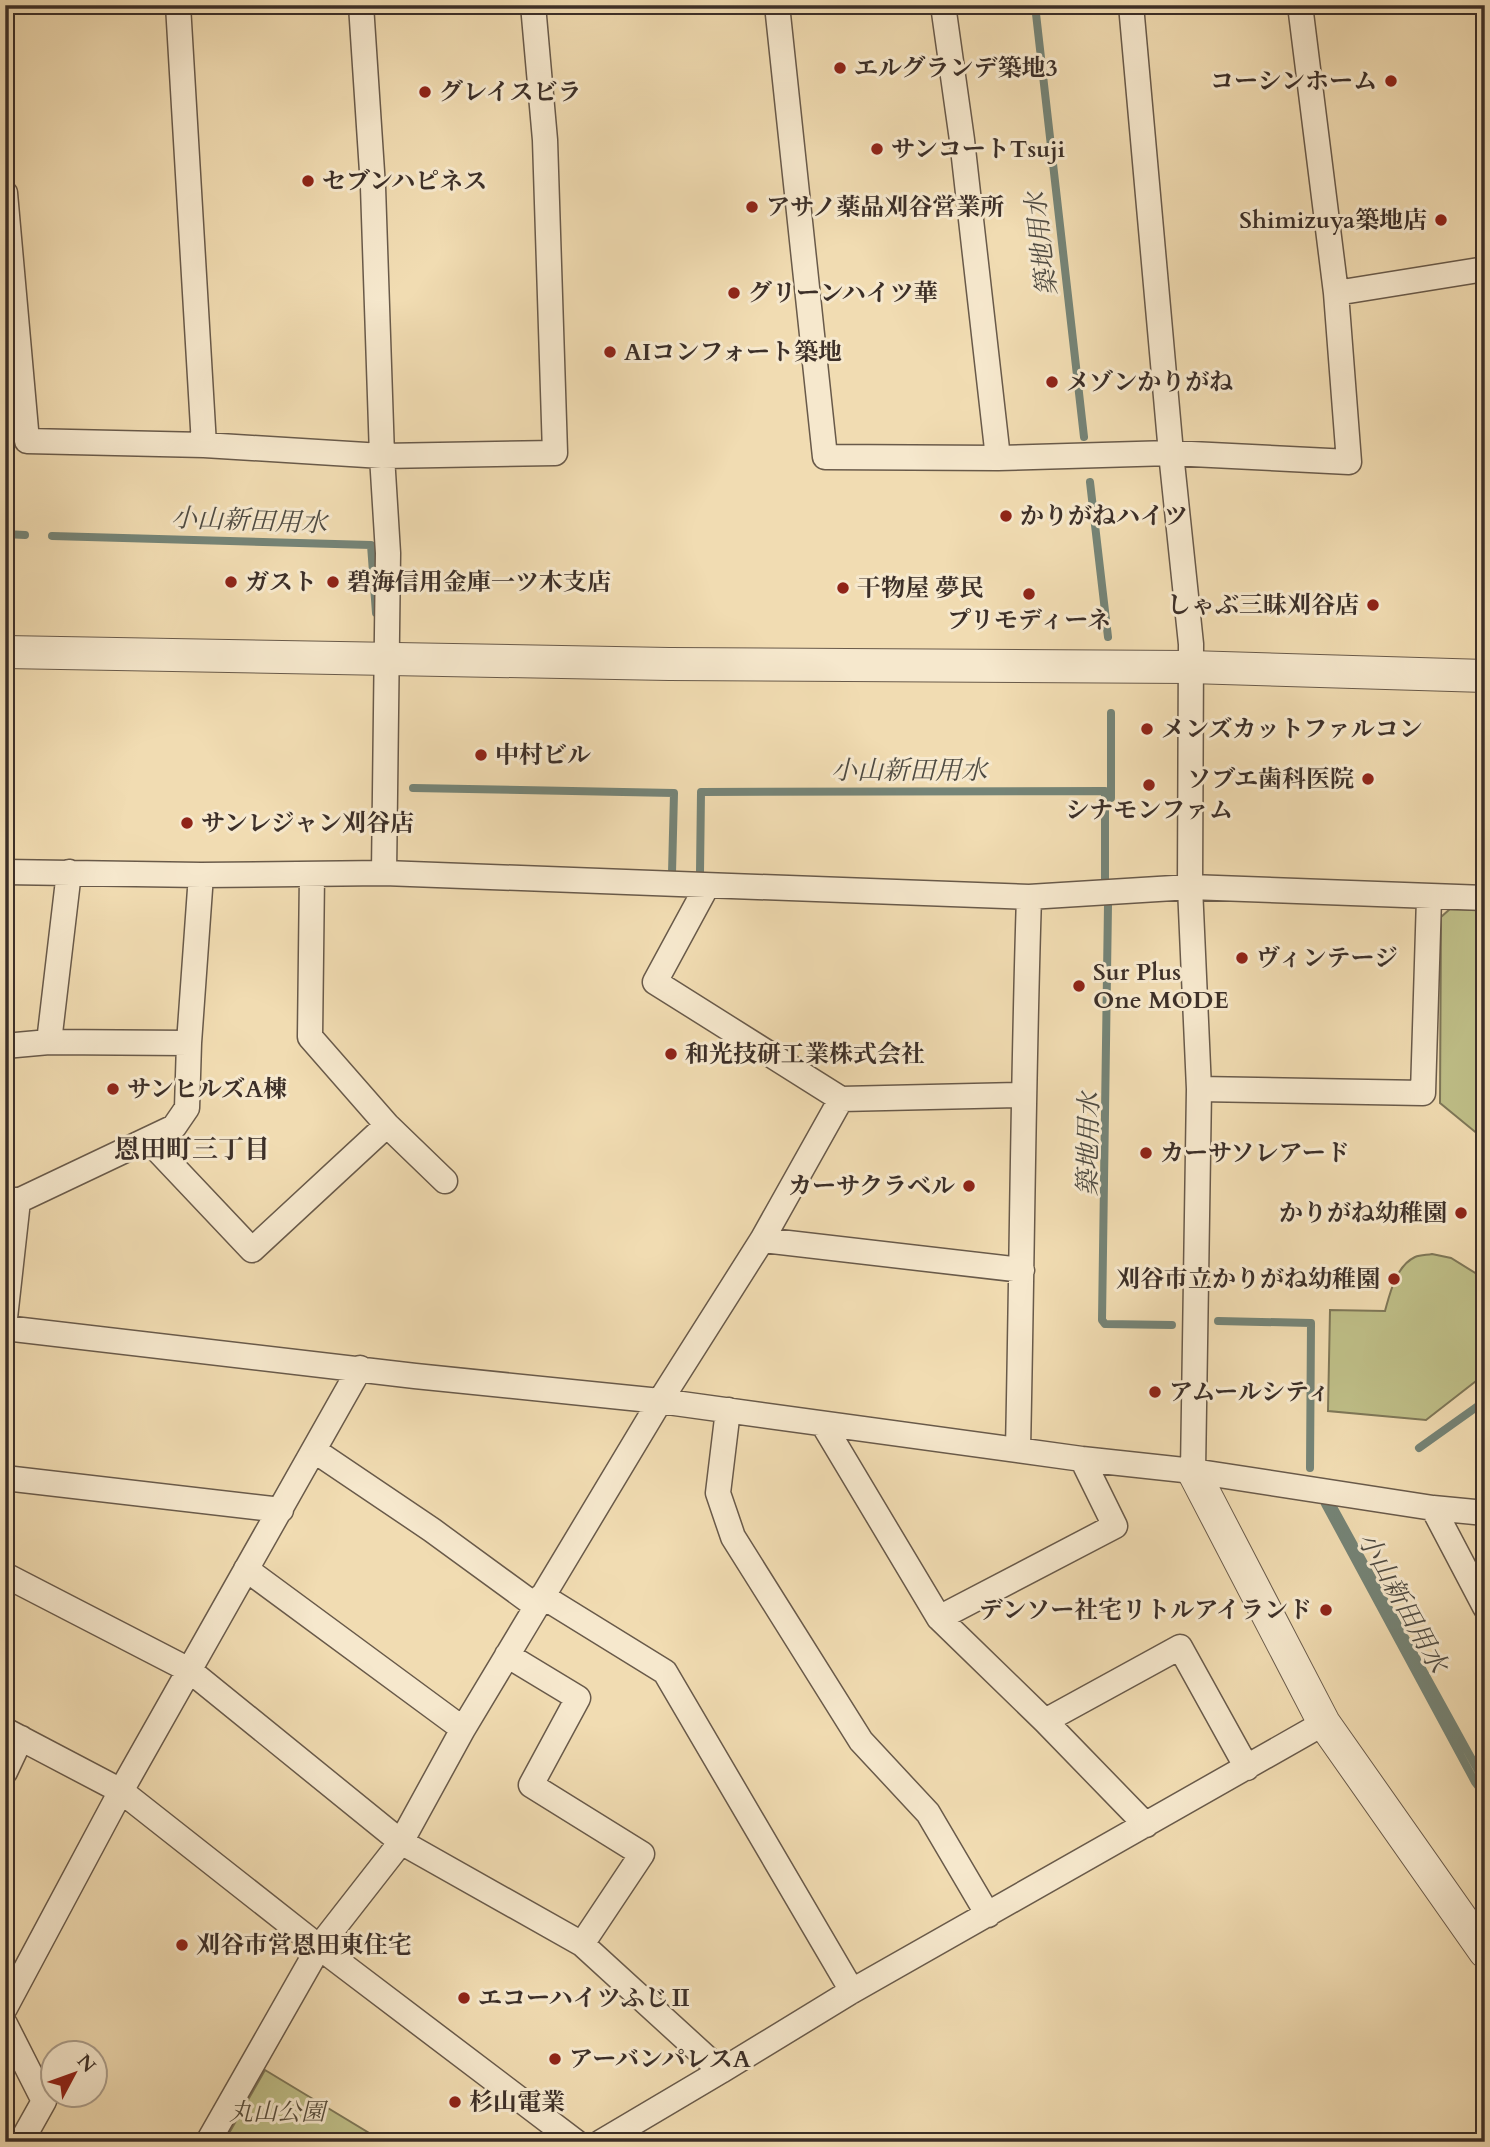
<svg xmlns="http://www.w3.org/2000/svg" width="1490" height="2147" viewBox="0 0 1490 2147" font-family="Cardo,'Noto Serif JP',serif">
<rect width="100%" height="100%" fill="#f1dcb2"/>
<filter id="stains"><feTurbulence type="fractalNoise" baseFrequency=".00286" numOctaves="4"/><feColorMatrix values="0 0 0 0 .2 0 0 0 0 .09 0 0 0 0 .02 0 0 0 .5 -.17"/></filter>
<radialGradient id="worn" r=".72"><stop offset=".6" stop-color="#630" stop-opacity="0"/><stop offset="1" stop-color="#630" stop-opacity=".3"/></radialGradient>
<!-- green -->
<path fill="#bfbf88" stroke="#7e7758" stroke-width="2" d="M1450,909L1485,910V1140L1440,1103L1441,917Z
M1432,1254L1451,1258L1485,1279V1374L1426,1420L1328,1411L1330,1310L1385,1311C1390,1293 1396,1266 1415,1257C1420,1255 1427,1255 1432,1254Z
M265,2070L384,2142H224Z"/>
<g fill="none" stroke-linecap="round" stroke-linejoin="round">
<!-- stream -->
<path stroke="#758477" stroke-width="8" d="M1035,5L1084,437
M1090,482L1108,637
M5,534L25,535
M52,536L371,545L376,613
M1111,713V798
M413,788L674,793L672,873
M700,872L701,792L1105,791V881
M1108,905L1102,1320L1105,1324L1172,1325
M1218,1321L1311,1323L1310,1468
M1419,1448L1485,1401
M1325,1504L1475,1782L1485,1795
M1332,1505L1485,1783"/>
<defs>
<path id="minor" d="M178,5L204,445
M361,5L373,187L382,456L388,553L384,873
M777,5L825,457L998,458L1171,453L1349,462L1336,293L1300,5
M943,5L962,140L998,458
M1131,5L1171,453L1191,644L1190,887L1199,1089L1193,1471
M5,193L27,441L204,445L382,456L555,453L545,140L533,5
M1336,293L1485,269
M5,872L201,875L384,873L1029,897L1190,887L1485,898
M312,874L310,1037L387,1125L445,1181
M707,886L655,982L841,1099L1023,1095
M49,1042L69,872
M5,1046L49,1042L189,1043
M1199,1089L1423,1093L1429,898
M148,1140L252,1250L387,1125
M5,1198L18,1201L174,1127L187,1108L189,1043L201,875
M762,1240L1022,1270
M5,1318L18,1201
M5,1328L415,1376L660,1401L1082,1459L1193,1471L1433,1508L1485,1513
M728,1410L718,1493L733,1537L861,1741L928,1813L988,1915
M823,1424L939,1618L1045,1721L1146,1825
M1018,1449C1022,1265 1023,1081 1029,897
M315,1451L432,1530L536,1606
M5,1478L281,1510
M1433,1508L1485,1607
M246,1569L463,1729
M5,1575L189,1670L401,1842L582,1944L721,2071L601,2142
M542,1596L665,1672L852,1991
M939,1618L1115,1526L1082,1459
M507,1655L578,1698L531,1785L642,1854L582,1944
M1045,1721L1180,1647L1247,1768
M5,1730L121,1791L319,1947L576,2142
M5,1772L21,1738
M5,2008L121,1791L360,1368
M5,2024L44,2101L21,2142
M721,2071L852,1991L1324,1723
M208,2142L319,1947L401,1842L463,1729L660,1401L762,1240L841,1099"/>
<path id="tertiary" d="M5,652L669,664L1190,667L1485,676
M1193,1471L1324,1723L1485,1952"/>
</defs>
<!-- minor casing -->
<use href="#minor" stroke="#695a4a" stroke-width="27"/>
<!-- tertiary casing -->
<use href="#tertiary" stroke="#695a4a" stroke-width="34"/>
<!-- minor -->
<use href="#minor" stroke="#f6e8cd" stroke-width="24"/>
<!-- tertiary -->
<use href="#tertiary" stroke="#f6e8cd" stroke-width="32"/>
</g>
<!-- markers -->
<g fill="#8f2418" stroke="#f6e8cd" stroke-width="2.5">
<circle cx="840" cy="68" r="7"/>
<circle cx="1391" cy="81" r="7"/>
<circle cx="425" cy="92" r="7"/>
<circle cx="877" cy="149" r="7"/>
<circle cx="308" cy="181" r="7"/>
<circle cx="752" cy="207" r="7"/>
<circle cx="1441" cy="220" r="7"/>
<circle cx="734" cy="293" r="7"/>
<circle cx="610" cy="352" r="7"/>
<circle cx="1052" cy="382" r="7"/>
<circle cx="1006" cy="516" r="7"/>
<circle cx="231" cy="582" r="7"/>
<circle cx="333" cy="582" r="7"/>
<circle cx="843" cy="588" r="7"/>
<circle cx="1029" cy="594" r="7"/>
<circle cx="1373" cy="605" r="7"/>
<circle cx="1147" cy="729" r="7"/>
<circle cx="481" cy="755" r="7"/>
<circle cx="1368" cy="779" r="7"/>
<circle cx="1149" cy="785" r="7"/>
<circle cx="187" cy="823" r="7"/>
<circle cx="1242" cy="958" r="7"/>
<circle cx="1079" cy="986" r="7"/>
<circle cx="671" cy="1054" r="7"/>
<circle cx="113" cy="1089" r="7"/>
<circle cx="1146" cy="1153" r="7"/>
<circle cx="969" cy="1186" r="7"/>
<circle cx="1461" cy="1213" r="7"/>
<circle cx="1394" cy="1279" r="7"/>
<circle cx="1155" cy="1392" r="7"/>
<circle cx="1326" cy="1610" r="7"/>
<circle cx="182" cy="1945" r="7"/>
<circle cx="464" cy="1998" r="7"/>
<circle cx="555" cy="2059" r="7"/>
<circle cx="455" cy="2102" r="7"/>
</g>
<g text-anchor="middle" stroke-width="6" stroke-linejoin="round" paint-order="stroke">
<!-- poi labels -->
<g font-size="24" font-weight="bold" fill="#3c2f28" stroke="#f6e8cd" text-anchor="start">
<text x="854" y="76">エルグランデ築地3</text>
<text x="1377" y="89" text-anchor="end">コーシンホーム</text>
<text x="439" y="100">グレイスビラ</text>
<text x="891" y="157">サンコートTsuji</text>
<text x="322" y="189">セブンハピネス</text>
<text x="766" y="215">アサノ薬品刈谷営業所</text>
<text x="1427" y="228" text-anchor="end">Shimizuya築地店</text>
<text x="748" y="301">グリーンハイツ華</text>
<text x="624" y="360">AIコンフォート築地</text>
<text x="1066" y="390">メゾンかりがね</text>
<text x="1020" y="524">かりがねハイツ</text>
<text x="245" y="590">ガスト</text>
<text x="347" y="590">碧海信用金庫一ツ木支店</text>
<text x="857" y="596">干物屋 夢民</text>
<text x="1359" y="613" text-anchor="end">しゃぶ三昧刈谷店</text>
<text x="1029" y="628" text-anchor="middle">プリモディーネ</text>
<text x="1161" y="737">メンズカットファルコン</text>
<text x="495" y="763">中村ビル</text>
<text x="1354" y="787" text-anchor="end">ソブエ歯科医院</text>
<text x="1149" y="818" text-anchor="middle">シナモンファム</text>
<text x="201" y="831">サンレジャン刈谷店</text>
<text x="1256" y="966">ヴィンテージ</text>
<text x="1093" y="980">Sur Plus<tspan x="1093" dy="28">One MODE</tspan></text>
<text x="685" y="1062">和光技研工業株式会社</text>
<text x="127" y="1097">サンヒルズA棟</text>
<text x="1160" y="1161">カーサソレアード</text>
<text x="955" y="1194" text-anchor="end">カーサクラベル</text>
<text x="1447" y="1221" text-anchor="end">かりがね幼稚園</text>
<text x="1380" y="1287" text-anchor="end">刈谷市立かりがね幼稚園</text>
<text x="1169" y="1400">アムールシティ</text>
<text x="1312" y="1618" text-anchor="end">デンソー社宅リトルアイランド</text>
<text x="196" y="1953">刈谷市営恩田東住宅</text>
<text x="478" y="2006">エコーハイツふじⅡ</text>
<text x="569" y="2067">アーバンパレスA</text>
<text x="469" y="2110">杉山電業</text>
</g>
<!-- park labels -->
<g font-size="24" font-style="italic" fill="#564c3b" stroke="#f6e8cd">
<text x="277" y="2120">丸山公園</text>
</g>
<!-- water labels -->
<g font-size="26" font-style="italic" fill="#4f4b42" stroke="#f6e8cd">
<text transform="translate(1041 244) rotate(-97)" y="9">築地用水</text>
<text transform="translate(249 520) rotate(2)" y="9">小山新田用水</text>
<text x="909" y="779">小山新田用水</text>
<text transform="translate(1088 1144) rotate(-89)" y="9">築地用水</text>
<text transform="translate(1403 1602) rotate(61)" y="9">小山新田用水</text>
</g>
<!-- neighbourhood labels -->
<g font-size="26" font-weight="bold" fill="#3c2f28" stroke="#f6e8cd">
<text x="192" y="1158">恩田町三丁目</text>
</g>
</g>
<!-- margin -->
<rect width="1490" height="2147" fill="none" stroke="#f1dcb2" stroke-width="28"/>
<rect x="7" y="7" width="1476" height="2133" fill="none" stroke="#3c2f28" stroke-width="3.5"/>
<rect x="14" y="14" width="1462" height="2119" fill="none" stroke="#3c2f28" stroke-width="2"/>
<!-- north arrow -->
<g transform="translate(74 2074) rotate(49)"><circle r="33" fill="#f6e8cd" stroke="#ac9e8b" stroke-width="2"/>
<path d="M0-5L12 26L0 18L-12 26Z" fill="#8f2418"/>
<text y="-10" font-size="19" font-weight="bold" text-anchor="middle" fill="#3c2f28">N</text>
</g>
<rect width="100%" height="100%" filter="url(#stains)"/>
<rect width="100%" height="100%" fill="url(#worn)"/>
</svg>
